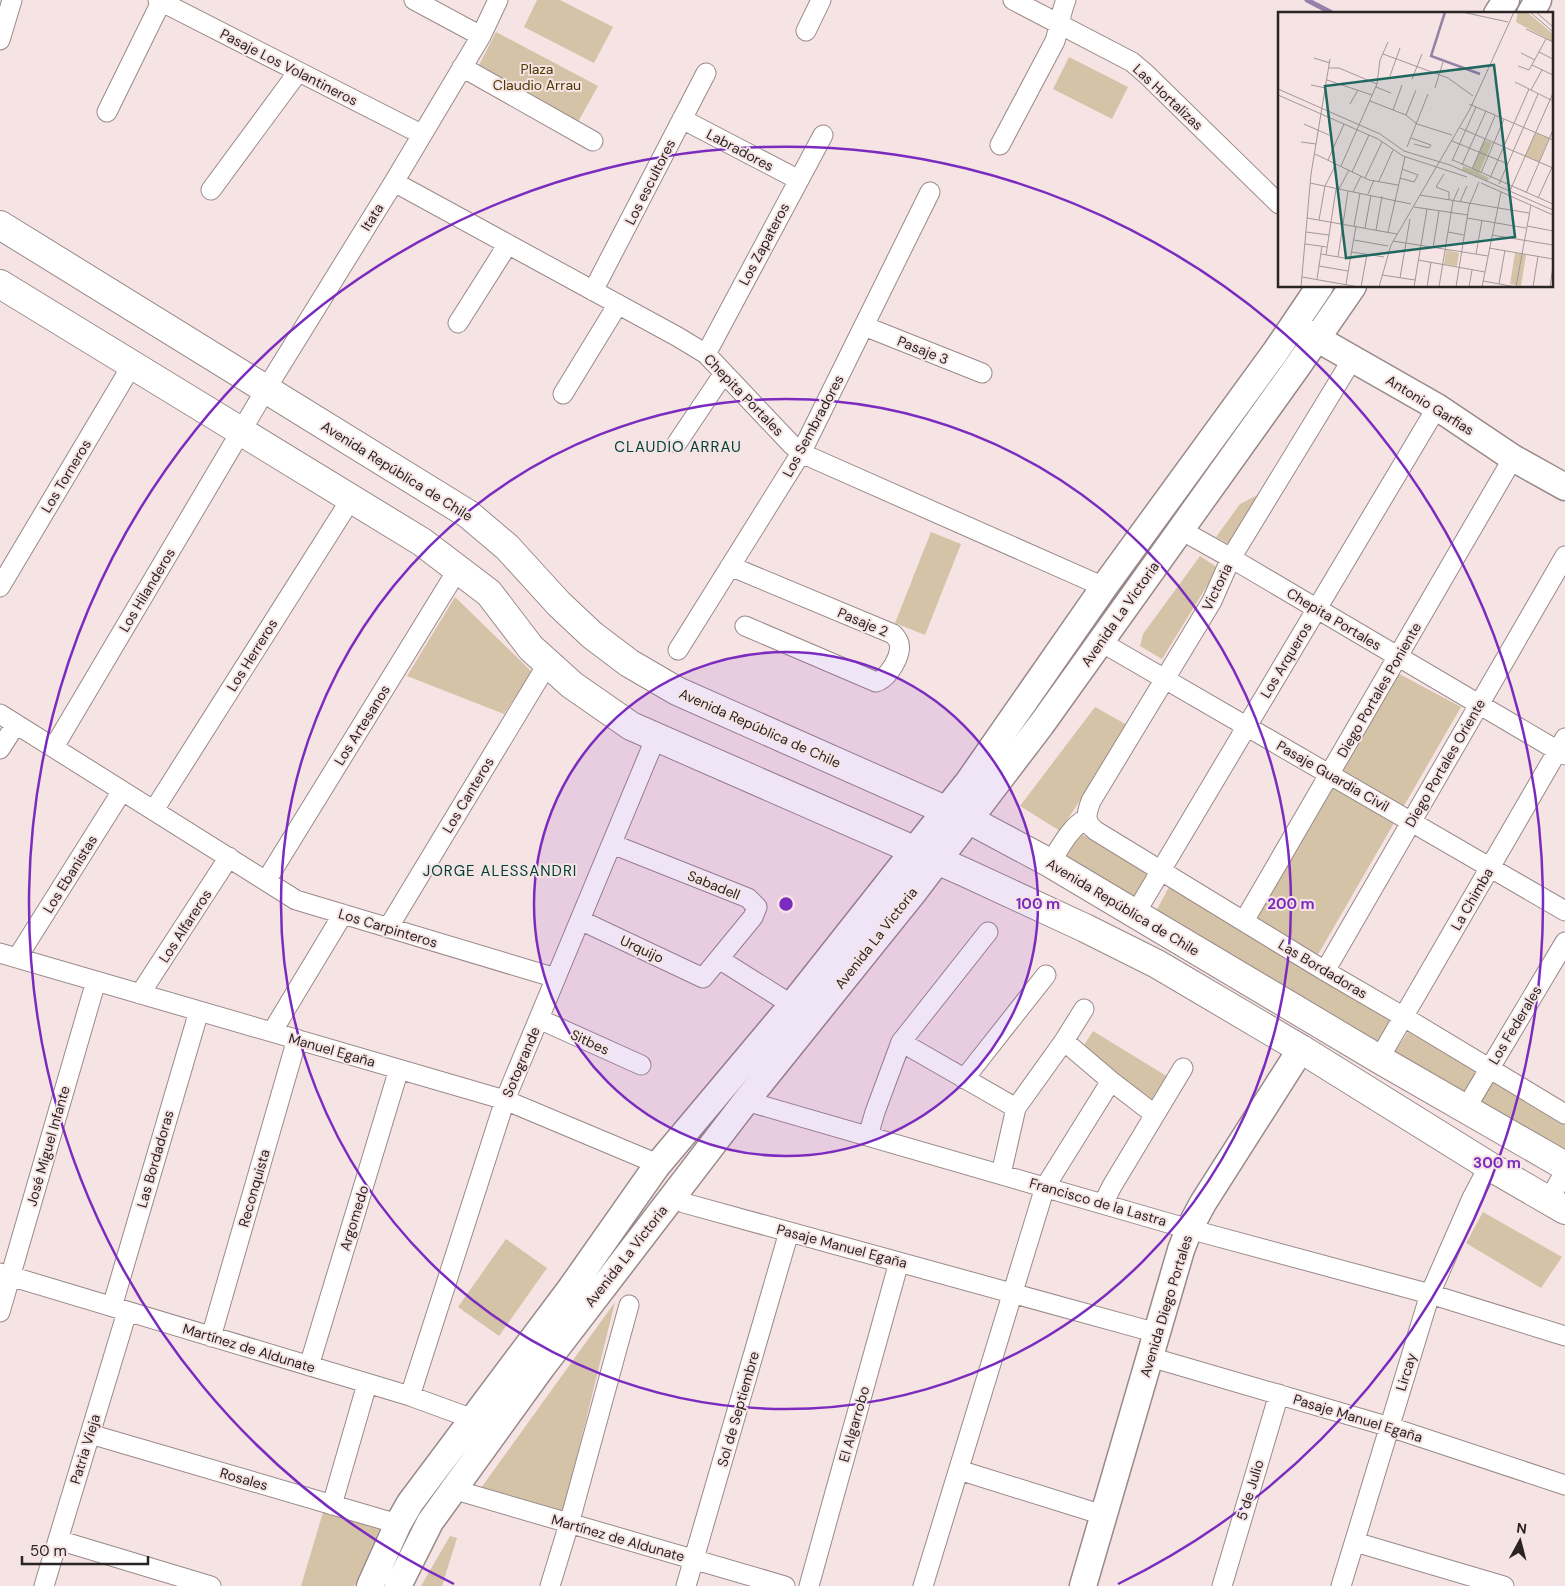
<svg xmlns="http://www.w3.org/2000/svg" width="1565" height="1586" viewBox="0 0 1565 1586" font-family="'DM Sans',sans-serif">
<rect width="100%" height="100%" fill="#f6e4e4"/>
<!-- green -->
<path fill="#d4c3a6" d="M537,0H560L613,27L594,63L524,27Z
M496,32L598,86L578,122L477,69Z
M1069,57L1128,87L1112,119L1053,89Z
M1261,493L1231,545L1216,537L1240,504Z
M931,532L961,544L925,635L895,623Z
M1200,556L1218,568L1162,659L1140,646L1143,634Z
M455,597L532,672L504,714L407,676Z
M1392,670L1461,707L1312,965L1246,922Z
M1095,707L1129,726L1060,831L1020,806Z
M1080,833L1150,876L1131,902L1061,860Z
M1170,885L1392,1020L1379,1048L1153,917Z
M1410,1029L1479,1070L1461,1098L1392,1056Z
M1093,1031L1173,1080L1149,1118L1077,1056Z
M1495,1079L1565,1122V1151L1479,1104Z
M1483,1212L1562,1257L1541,1288L1466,1243Z
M506,1239L547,1268L499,1336L458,1307Z
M615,1302L563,1513L481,1488Z
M324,1509L381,1526L354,1586H301Z
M450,1536L457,1538L442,1586H421Z"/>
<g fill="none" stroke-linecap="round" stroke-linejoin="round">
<!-- stream -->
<path stroke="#9681a9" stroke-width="5" d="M1307,0L1334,14"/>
<defs>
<path id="street" d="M158,0L421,134
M414,0L481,36
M1013,0L1132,62L1146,74L1279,204
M806,31L821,0
M0,40L12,0
M462,67L593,141
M107,112L161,2
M682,119L799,180
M1000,145L1055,41C1059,28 1061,11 1066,0
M394,182L678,337L706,354L792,445L801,453L1104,587
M211,190L298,72
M593,291L706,73
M458,323L508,244
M864,326L982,373
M706,354L823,135
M1353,358L1231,558L1212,601L1091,801C1086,814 1084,822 1096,831L1325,971L1404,1017L1565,1114
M563,394L618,304
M677,443L724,373
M1181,530L1231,558L1565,755
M730,566L893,634C898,639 901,644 899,652C897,662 886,680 876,682L745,626
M0,587L132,365
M1101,642L1565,911
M678,650L801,453L930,192
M0,714L296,900L556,978
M54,747L266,389L394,182L481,36L498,0
M0,749L16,724
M154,810L351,499
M1050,863C1060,848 1070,827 1087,818
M266,881L458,569
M1135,914L1437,407
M580,920L703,978L753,917L757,907L748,898L612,844
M1244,921L1513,458
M388,928L548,663
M988,932L901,1042L1016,1108L1001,1174
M0,953L505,1100L648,1160L656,1167
M17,958L122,791
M719,959L792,1005
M1325,971L1565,556
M140,994L229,857
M539,1019L641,1065
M272,1032L343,914
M1064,1041L1111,1081L1154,1114
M1379,1059L1565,738
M964,1079L1046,975
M746,1101L1189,1229L1430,1294L1565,1336
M1016,1108L1064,1041L1084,1009
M1466,1108L1565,942
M868,1136L875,1112L901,1042
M674,1194L684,1203L1157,1333
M1549,1200L1565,1171
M1103,1204L1112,1186L1183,1068
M0,1273L410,1396L473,1419L482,1426
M112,1307L199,1011
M0,1312L96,981
M211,1337L297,1039
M1150,1357L1390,1427L1565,1485
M309,1366L399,1069
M410,1396L505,1100L656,737
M90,1434L398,1524
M959,1470L1103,1515
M452,1489L785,1586
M332,1505L367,1384
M58,1540L211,1586
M1355,1542L1504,1586
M44,1586L127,1312
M550,1586L569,1524L629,1305
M686,1586L789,1232
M809,1586L899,1262
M923,1586L1045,1187L1111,1081
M1222,1586L1279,1394
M1341,1586L1430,1294L1472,1198L1489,1166"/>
<path id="secondary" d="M1497,14L1506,0
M1530,14L1538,0
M1302,330L1437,407L1513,458L1565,487
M370,1586L398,1524L410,1503L571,1288L656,1167L792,1005L969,781L1104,587L1276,351L1320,286
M398,1586L430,1522L542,1367L746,1101L913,893L1041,725L1297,367L1353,286
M1083,1586L1181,1250L1189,1229L1203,1203L1301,1049"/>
<path id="primary" d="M0,225L468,514L507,547L559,604L592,635L629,663L677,691L979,825L1050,863L1379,1059L1565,1166
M0,284L422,542L489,593L531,648L572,685L631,726L964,872L1085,928L1157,964L1301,1049L1489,1166L1565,1210"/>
</defs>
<!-- street casing -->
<use href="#street" stroke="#9a898a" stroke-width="21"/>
<!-- secondary casing -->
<use href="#secondary" stroke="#9a898a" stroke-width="29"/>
<!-- primary casing -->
<use href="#primary" stroke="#9a898a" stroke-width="30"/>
<!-- street -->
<use href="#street" stroke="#fff" stroke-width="19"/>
<!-- secondary -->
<use href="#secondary" stroke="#fff" stroke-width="26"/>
<!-- primary -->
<use href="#primary" stroke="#fff" stroke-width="28"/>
</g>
<!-- distance rings -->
<circle cx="786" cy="904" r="252" fill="#7b2cbf" fill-opacity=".12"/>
<g fill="none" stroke="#7b2cbf" stroke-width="2.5">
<circle cx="786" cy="904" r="252"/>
<circle cx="786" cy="904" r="505"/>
<path d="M454 1584A757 757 0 1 1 1118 1584"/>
</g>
<g text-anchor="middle" stroke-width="4" stroke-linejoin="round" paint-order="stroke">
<!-- street labels -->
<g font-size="14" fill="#2b2424" stroke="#f6e4e4">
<text transform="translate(289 67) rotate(27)" y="5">Pasaje Los Volantineros</text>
<text transform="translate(1168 97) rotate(43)" y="5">Las Hortalizas</text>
<text transform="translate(740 150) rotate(28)" y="5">Labradores</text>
<text transform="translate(650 182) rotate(-63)" y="5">Los escultores</text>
<text transform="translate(372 217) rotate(-58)" y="5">Itata</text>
<text transform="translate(764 244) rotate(-62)" y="5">Los Zapateros</text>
<text transform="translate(923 350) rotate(22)" y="5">Pasaje 3</text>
<text transform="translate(744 395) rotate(46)" y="5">Chepita Portales</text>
<text transform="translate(1430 405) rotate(32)" y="5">Antonio Garfias</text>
<text transform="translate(813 426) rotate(-62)" y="5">Los Sembradores</text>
<text transform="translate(397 471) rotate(32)" y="5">Avenida República de Chile</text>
<text transform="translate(66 476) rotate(-59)" y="5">Los Torneros</text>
<text transform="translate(1217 587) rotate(-64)" y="5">Victoria</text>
<text transform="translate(147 590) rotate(-59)" y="5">Los Hilanderos</text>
<text transform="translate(1120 614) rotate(-55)" y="5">Avenida La Victoria</text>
<text transform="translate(1334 619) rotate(31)" y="5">Chepita Portales</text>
<text transform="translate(863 622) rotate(23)" y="5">Pasaje 2</text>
<text transform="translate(252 655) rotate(-58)" y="5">Los Herreros</text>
<text transform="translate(1286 660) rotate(-59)" y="5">Los Arqueros</text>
<text transform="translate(1379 690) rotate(-60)" y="5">Diego Portales Poniente</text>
<text transform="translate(362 725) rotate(-58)" y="5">Los Artesanos</text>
<text transform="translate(760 728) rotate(24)" y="5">Avenida República de Chile</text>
<text transform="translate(1445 763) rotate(-60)" y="5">Diego Portales Oriente</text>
<text transform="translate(1333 776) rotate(30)" y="5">Pasaje Guardia Civil</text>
<text transform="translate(468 795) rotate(-59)" y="5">Los Canteros</text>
<text transform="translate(70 874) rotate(-58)" y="5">Los Ebanistas</text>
<text transform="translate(714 885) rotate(22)" y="5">Sabadell</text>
<text transform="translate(1472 899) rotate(-60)" y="5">La Chimba</text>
<text transform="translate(1123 907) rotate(31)" y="5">Avenida República de Chile</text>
<text transform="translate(185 926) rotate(-57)" y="5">Los Alfareros</text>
<text transform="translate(388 928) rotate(17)" y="5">Los Carpinteros</text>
<text transform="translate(876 938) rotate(-52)" y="5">Avenida La Victoria</text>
<text transform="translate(642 949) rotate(25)" y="5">Urquijo</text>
<text transform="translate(1323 969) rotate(31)" y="5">Las Bordadoras</text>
<text transform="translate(1515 1025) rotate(-59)" y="5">Los Federales</text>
<text transform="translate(590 1042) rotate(25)" y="5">Sitbes</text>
<text transform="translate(332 1050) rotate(16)" y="5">Manuel Egaña</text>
<text transform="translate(521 1062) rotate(-67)" y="5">Sotogrande</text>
<text transform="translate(48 1146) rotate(-74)" y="5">José Miguel Infante</text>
<text transform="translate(155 1159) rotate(-74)" y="5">Las Bordadoras</text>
<text transform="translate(254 1188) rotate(-74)" y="5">Reconquista</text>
<text transform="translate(1098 1202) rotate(16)" y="5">Francisco de la Lastra</text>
<text transform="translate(354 1218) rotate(-73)" y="5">Argomedo</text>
<text transform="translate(842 1246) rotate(15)" y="5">Pasaje Manuel Egaña</text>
<text transform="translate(626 1256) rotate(-52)" y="5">Avenida La Victoria</text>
<text transform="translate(1166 1306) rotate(-73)" y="5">Avenida Diego Portales</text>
<text transform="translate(249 1348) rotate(17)" y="5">Martínez de Aldunate</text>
<text transform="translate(1406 1372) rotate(-73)" y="5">Lircay</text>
<text transform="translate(738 1409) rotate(-74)" y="5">Sol de Septiembre</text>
<text transform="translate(1358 1418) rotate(17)" y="5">Pasaje Manuel Egaña</text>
<text transform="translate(854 1424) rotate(-74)" y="5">El Algarrobo</text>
<text transform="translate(85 1449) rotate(-73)" y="5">Patria Vieja</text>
<text transform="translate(244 1479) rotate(16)" y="5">Rosales</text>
<text transform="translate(1250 1490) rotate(-73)" y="5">5 de Julio</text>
<text transform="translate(618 1538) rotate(16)" y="5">Martínez de Aldunate</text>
</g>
<!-- park labels -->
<g font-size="14" fill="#503800" stroke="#f6e4e4">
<text x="537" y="74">Plaza<tspan x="537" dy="16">Claudio Arrau</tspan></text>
</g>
<!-- neighbourhood labels -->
<g font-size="15" letter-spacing="1" fill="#01413a" stroke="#f6e4e4">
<text x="678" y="452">CLAUDIO ARRAU</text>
<text x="500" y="876">JORGE ALESSANDRI</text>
</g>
</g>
<!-- overview -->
<g transform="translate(1278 12)">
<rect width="275" height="275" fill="#f6e4e4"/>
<path d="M240,0H249L275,22V30L238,10ZM257,121L271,126L261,150L247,144ZM206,128L214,131L201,161L211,166L210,169L184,158L185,154L197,159L194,157ZM168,238L181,241L179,254L166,252ZM237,241L248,243L243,274L232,272Z" fill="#d4c3a6"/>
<path fill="none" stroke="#9681a9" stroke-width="2.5" d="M167,0L153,44L202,62"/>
<path fill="none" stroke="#a59797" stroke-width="1" d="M184,0L230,10M252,0L275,20M258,0L275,15M248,17L275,30M261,40L275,47M243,41L257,48M105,42L170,66L195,84M36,46L52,51M254,53L275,63M240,54L251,58L268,27M51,56H61L99,72M112,64L122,36M134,67L144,42M49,68L94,83M237,70L275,89M33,73L48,76M98,75L113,81M157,76L165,50M0,77L102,122L126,139L172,153L275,198M253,78L264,58M0,83L100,127L125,144L189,165M92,89L128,103L139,112L174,123M72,92L80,78M191,92L275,128M115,98L124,73M128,103L138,78M26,112L51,123M182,116L275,156M133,126L153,133L151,136L136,132M174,129L230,152M23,130L38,132M129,135L150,82M37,142L91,168L120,173M50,148L66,112M175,148L275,192M174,149L198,95M184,153L208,99M63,154L99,72L102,48L110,30M194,157L217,104M74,160L91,123M203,161L226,107M166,162L158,175L171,180V188M87,166L104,130M122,166L136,170L140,163L124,157M212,166L251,77M101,169L115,138M32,171L133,192M203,171L275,203M221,172L260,82M61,177L71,158M75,180L83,164M231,181L275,81M248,181L275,118M90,182L96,168M142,183L251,201M260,186L275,153M182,190L189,174M136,195L190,203M29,206L119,222M189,206L248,216M41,208L47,174L58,152M76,214L82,181M249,214L275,219M87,216L93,183M98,218L104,184M28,220L51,223M110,220L127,145M170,220L186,223M214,223L275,233M76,228L110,234M115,229L210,244M27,232L49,235M155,236L161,199M211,236L275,247M74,240L106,245M43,242L72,247M198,242L204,208M48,243L58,177M60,245L70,179M140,248L207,260M41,254L70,259M104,263L137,268M24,265L81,275M122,266L132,207M39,267L44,234M205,269L238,275M68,272L78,214M221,272L227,238M23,275L33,162L52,47M83,275L89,242M101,275L113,233L192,97L236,0M136,275L149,197M149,275L153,250M161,275L175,189L181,176M178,275L191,194L201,170M191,275L194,258M204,275L223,180M238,275L253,193M255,275L260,244M272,275L275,254"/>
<path fill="#20685f" fill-opacity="0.15" stroke="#20685f" stroke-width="2.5" d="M216,53L237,225L68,246L47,74Z"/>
<rect width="275" height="275" fill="none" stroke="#2b2424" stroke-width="2.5"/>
</g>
<circle cx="786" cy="904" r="8" fill="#7b2cbf" stroke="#f6e4e4" stroke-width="2.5"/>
<g font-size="15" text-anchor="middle" font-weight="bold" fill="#7b2cbf" stroke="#f6e4e4" stroke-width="4" stroke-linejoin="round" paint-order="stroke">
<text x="1038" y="909">100 m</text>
<text x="1291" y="909">200 m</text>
<text x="1497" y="1168">300 m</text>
</g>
<!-- north arrow -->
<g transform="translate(1520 1541) rotate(7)" stroke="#f6e4e4" stroke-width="4" paint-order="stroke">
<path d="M0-4L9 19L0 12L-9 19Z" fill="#2b2424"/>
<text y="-8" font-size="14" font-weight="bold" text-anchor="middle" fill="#2b2424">N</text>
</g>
<!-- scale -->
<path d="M22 1556v8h126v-8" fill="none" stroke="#2b2424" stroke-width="2.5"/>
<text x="30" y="1556" font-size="15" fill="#2b2424" stroke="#f6e4e4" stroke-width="4" paint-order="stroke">50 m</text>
</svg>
